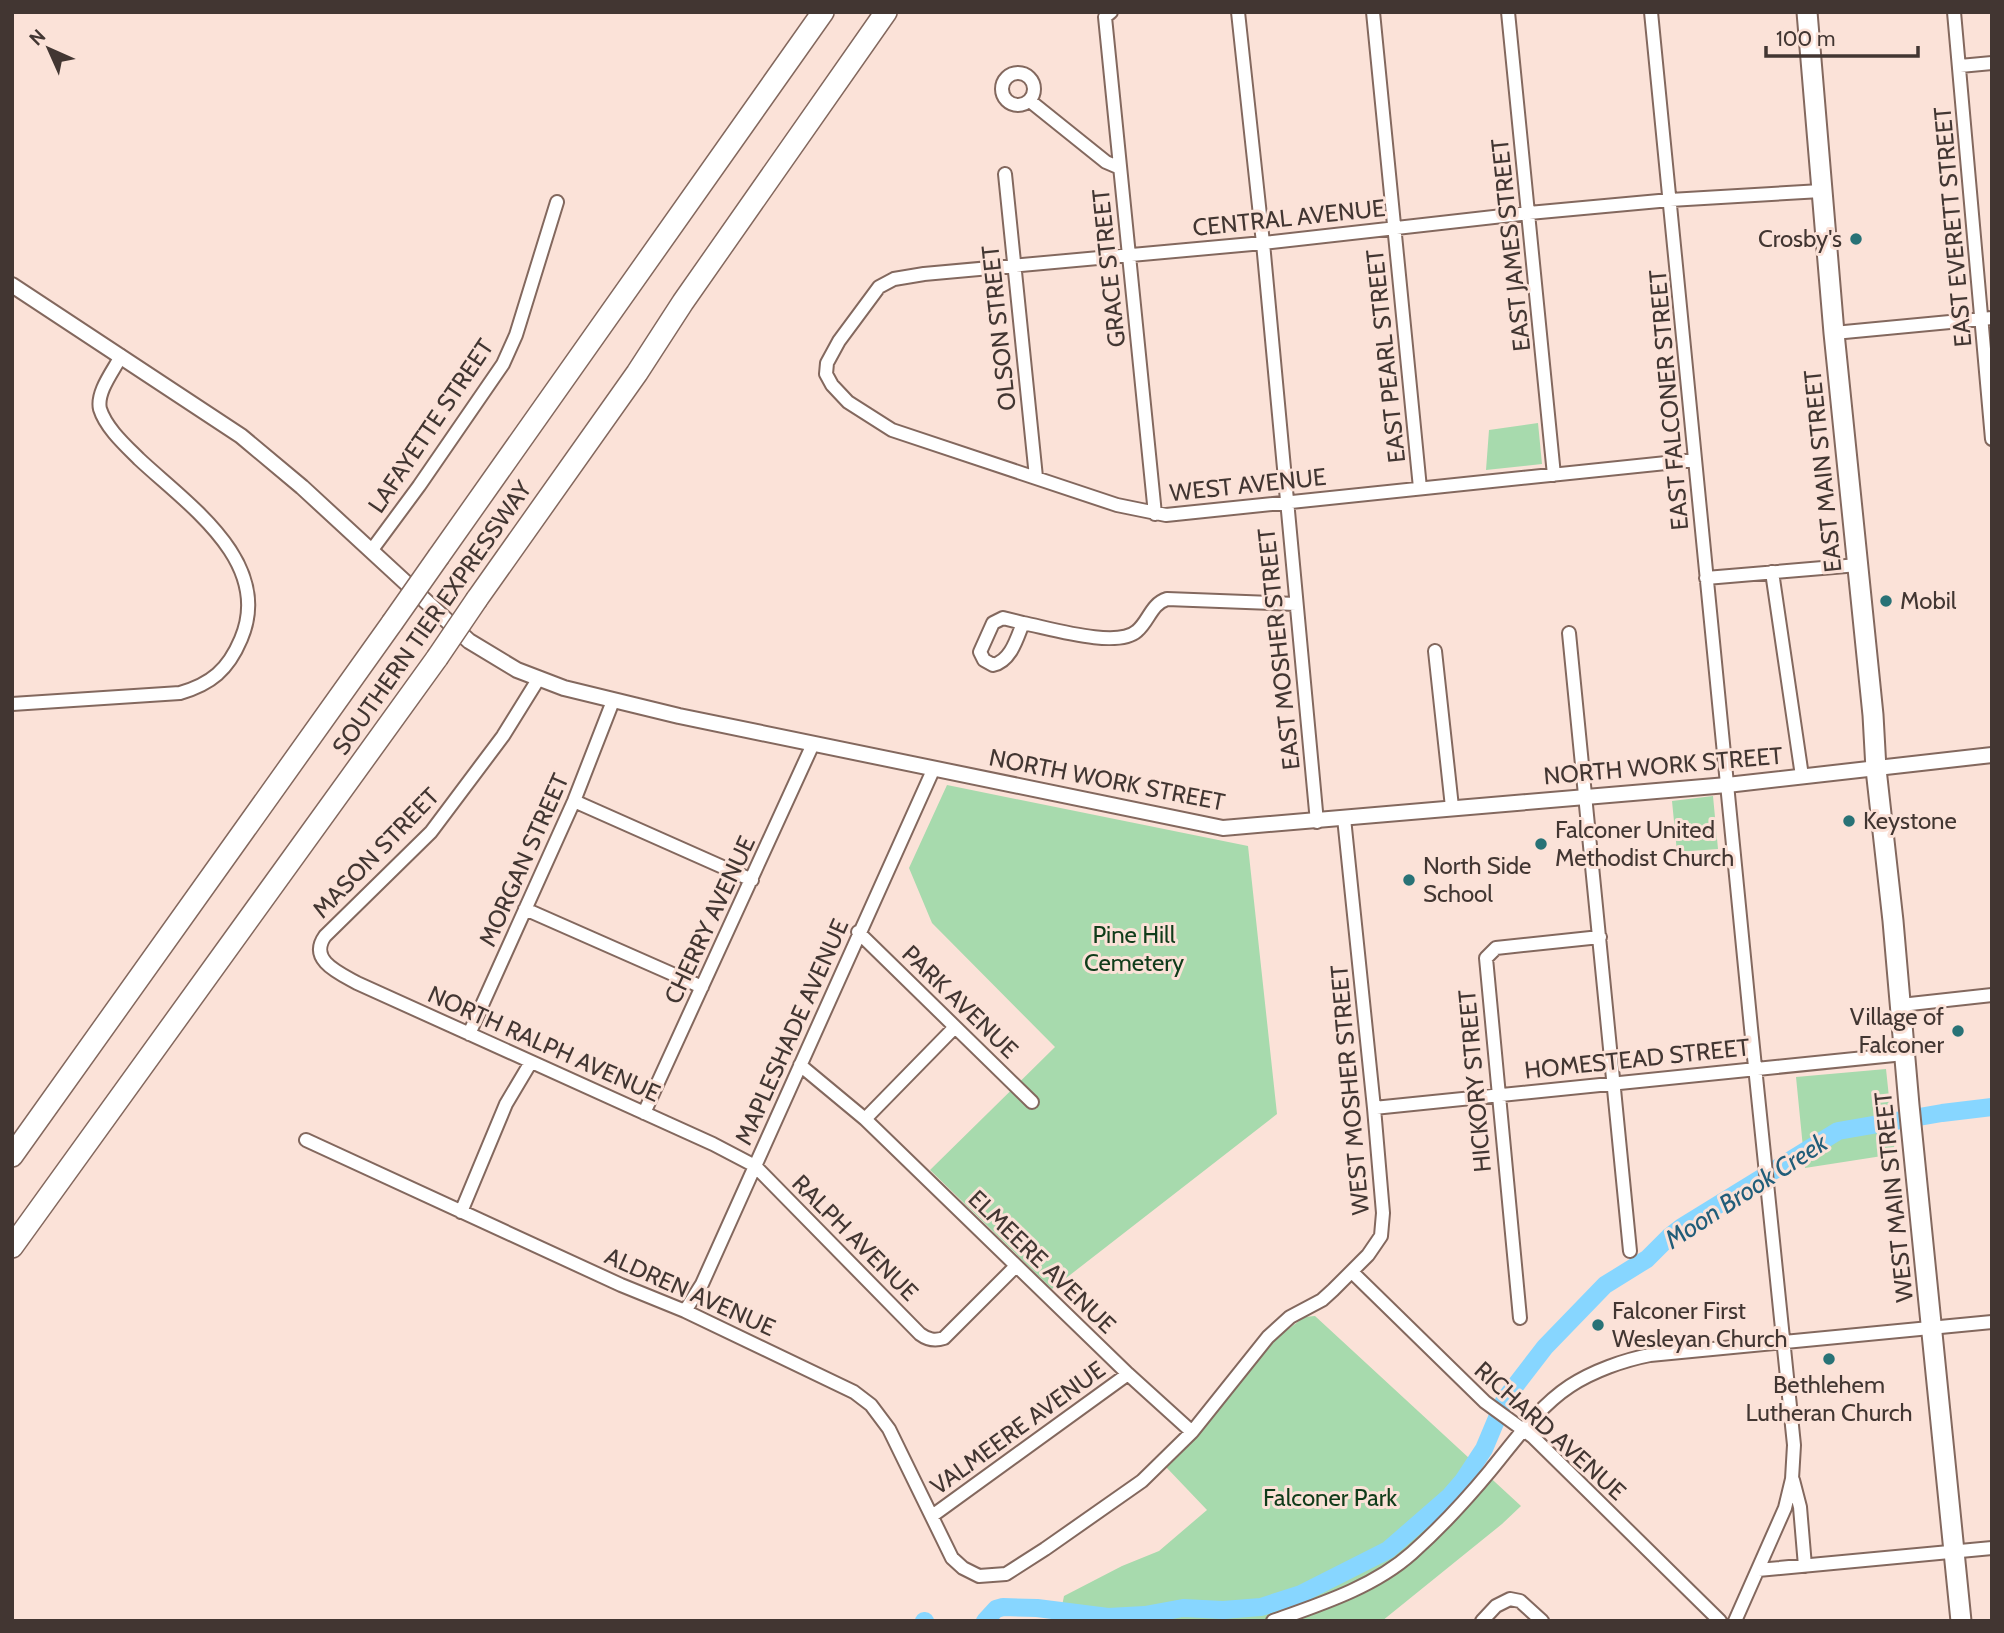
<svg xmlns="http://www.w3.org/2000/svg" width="2004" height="1633" viewBox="0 0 2004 1633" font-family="Cabin,sans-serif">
<rect width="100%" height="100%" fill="#fbe2d8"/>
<!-- green -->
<path fill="#a7daad" d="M1538,423L1542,464L1486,470L1489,430Z
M947,785L1248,846L1277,1114L1052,1289L930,1170L1055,1047L932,923L909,868Z
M1713,796L1718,849L1677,852L1672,801Z
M1886,1069L1895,1154L1805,1168L1796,1077Z
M1315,1316L1521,1506L1502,1524L1382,1621H1059L1064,1596L1122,1566L1159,1551L1207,1510L1166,1467L1277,1338L1304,1317Z"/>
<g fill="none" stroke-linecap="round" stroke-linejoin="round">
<!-- river -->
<path stroke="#87d6ff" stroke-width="18" d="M924,1621H925
M985,1621L996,1609L1003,1607L1037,1608L1108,1617L1145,1615L1183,1608L1223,1610L1261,1607L1301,1594L1388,1550L1450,1496L1463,1481L1484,1449L1505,1399L1545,1347L1605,1285L1647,1259L1669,1237L1682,1227L1838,1131L1942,1113L1992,1107"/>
<defs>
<path id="minor" d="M1111,12L1105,17L1155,514
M1238,12L1263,243L1317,822
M1373,12L1420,488
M1508,12L1554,475
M1651,12L1751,1028L1794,1445L1792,1479L1785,1508L1735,1621
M1954,12L1992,439
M1960,66L1992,63
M1002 89a16 16 0 1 1 32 0a16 16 0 1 1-32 0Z
M1030,101L1106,162L1120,168
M1005,174L1036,477
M1834,333L1992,318
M1695,460L1166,515L1117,505L892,430L848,402L832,385L826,374L827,363L839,341L879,287L894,279L924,274L1263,243L1529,213L1670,200L1821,191
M371,551L419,486L503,364L516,335L557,202
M1772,572L1802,776
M1706,578L1858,565
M1003,618L1023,623C1017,638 1011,661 993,665L984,660L980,652L993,623Z
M1023,623C1049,628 1117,649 1137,631C1149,621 1151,604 1167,599L1296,604
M1569,633L1630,1251
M1435,651L1452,807
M539,678L503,736L431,832L325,936C308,960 339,973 357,983L713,1144L755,1166L920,1334C928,1340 935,1341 944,1338L1016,1266
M12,704L180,693C211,684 228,670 241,639C274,562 187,504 139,459C125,445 106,428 100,409C96,392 114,370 121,356
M574,801L752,880
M525,909L702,987
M858,932L1032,1102
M1901,1005L1992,995
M469,1034L574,801L613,701
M800,1065L865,1119L1128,1374L1192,1432
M1374,1108L1904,1054
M644,1113L813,744
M865,1119L955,1027
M306,1140L621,1285L685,1311L854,1392L871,1405L889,1429L952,1558L963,1568L979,1576L1006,1574L1045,1549L1142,1481L1192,1432L1268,1337L1290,1317L1322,1300L1333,1290L1368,1255L1381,1236L1383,1213L1374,1108L1344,818
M461,1212L506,1104L531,1062
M1352,1272L1485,1402L1533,1437L1720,1621
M685,1311L702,1284L934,768
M1520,1318L1486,958L1496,948L1600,937
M1793,1480L1800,1507L1805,1566
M932,1516L1128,1374
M1758,1570L1992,1548
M1273,1621C1321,1604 1374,1587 1412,1553C1440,1528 1466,1500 1490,1471C1514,1442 1538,1407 1570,1386C1593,1371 1624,1360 1650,1355L1992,1322
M1482,1621L1496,1606L1510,1599L1520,1601L1542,1621"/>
<path id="tertiary" d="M12,285L241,436L302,487L469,641L517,670L564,688L679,716L1223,828L1727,785L1992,755"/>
<path id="primary" d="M1807,12L1834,333L1873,715L1876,769L1893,921L1909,1105L1961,1621"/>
<path id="motorway" d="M439,556L823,12
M477,599L637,373L683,302L886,12
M12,1156L392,623
M12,1247L437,658"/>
</defs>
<!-- minor casing -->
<use href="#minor" stroke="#83685e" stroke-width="16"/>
<!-- tertiary casing -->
<use href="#tertiary" stroke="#83685e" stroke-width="18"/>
<!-- primary casing -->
<use href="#primary" stroke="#83685e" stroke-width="23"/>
<!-- motorway casing -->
<use href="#motorway" stroke="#83685e" stroke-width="24"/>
<!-- minor -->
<use href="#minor" stroke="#fff" stroke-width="12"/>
<!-- tertiary -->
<use href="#tertiary" stroke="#fff" stroke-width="14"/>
<!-- primary -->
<use href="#primary" stroke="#fff" stroke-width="19"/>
<!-- motorway -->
<use href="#motorway" stroke="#fff" stroke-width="21"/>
<defs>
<path id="motorway-bridge" d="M392,623L439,556
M437,658L477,599"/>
</defs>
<!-- motorway-bridge casing -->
<use href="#motorway-bridge" stroke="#83685e" stroke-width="24" stroke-linecap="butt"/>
<!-- motorway-bridge -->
<use href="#motorway-bridge" stroke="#fff" stroke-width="21"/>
</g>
<!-- markers -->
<g fill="#287276" stroke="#fbe2d8" stroke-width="2.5">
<circle cx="1856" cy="239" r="7"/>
<circle cx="1886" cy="601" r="7"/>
<circle cx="1849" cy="821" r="7"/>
<circle cx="1541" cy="844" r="7"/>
<circle cx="1409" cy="880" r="7"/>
<circle cx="1958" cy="1031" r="7"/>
<circle cx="1598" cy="1325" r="7"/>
<circle cx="1829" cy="1359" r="7"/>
</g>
<g text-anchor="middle" stroke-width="6" stroke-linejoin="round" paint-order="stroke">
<!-- street labels -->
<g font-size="24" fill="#423632" stroke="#fbe2d8">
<text transform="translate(1289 218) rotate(-6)" y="8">CENTRAL AVENUE</text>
<text transform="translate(1953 227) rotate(-95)" y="8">EAST EVERETT STREET</text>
<text transform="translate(1511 245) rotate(-96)" y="8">EAST JAMES STREET</text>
<text transform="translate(1109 268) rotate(-96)" y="8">GRACE STREET</text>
<text transform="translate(999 328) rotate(-96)" y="8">OLSON STREET</text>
<text transform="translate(1386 356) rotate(-96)" y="8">EAST PEARL STREET</text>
<text transform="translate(1669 400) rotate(-95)" y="8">EAST FALCONER STREET</text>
<text transform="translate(431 426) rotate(-56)" y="8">LAFAYETTE STREET</text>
<text transform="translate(1823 471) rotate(-96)" y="8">EAST MAIN STREET</text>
<text transform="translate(1248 485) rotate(-6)" y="8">WEST AVENUE</text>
<text transform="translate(432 618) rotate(-55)" y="8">SOUTHERN TIER EXPRESSWAY</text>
<text transform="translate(1279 649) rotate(-96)" y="8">EAST MOSHER STREET</text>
<text transform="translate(1663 766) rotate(-5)" y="8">NORTH WORK STREET</text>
<text transform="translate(1107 780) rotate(11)" y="8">NORTH WORK STREET</text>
<text transform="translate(376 853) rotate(-46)" y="8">MASON STREET</text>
<text transform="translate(524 860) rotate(-66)" y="8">MORGAN STREET</text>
<text transform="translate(710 920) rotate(-65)" y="8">CHERRY AVENUE</text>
<text transform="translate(960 1002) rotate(44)" y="8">PARK AVENUE</text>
<text transform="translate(792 1032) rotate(-66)" y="8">MAPLESHADE AVENUE</text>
<text transform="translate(544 1044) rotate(24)" y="8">NORTH RALPH AVENUE</text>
<text transform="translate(1637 1059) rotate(-6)" y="8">HOMESTEAD STREET</text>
<text transform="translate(1475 1081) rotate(-95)" y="8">HICKORY STREET</text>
<text transform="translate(1350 1090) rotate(-95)" y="8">WEST MOSHER STREET</text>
<text transform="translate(1894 1197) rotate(-96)" y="8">WEST MAIN STREET</text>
<text transform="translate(855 1238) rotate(45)" y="8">RALPH AVENUE</text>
<text transform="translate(1042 1262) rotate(44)" y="8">ELMEERE AVENUE</text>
<text transform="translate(690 1292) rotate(24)" y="8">ALDREN AVENUE</text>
<text transform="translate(1018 1428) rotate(-36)" y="8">VALMEERE AVENUE</text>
<text transform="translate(1550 1431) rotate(42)" y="8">RICHARD AVENUE</text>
</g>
<!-- poi labels -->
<g font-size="24" fill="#423632" stroke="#fbe2d8" text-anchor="start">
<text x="1842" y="247" text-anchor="end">Crosby's</text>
<text x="1900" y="609">Mobil</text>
<text x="1863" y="829">Keystone</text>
<text x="1555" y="838">Falconer United<tspan x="1555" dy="28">Methodist Church</tspan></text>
<text x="1423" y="874">North Side<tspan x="1423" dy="28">School</tspan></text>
<text x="1944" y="1025" text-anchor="end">Village of<tspan x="1944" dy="28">Falconer</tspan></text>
<text x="1612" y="1319">Falconer First<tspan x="1612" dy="28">Wesleyan Church</tspan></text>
<text x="1829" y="1393" text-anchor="middle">Bethlehem<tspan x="1829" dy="28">Lutheran Church</tspan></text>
</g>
<!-- park labels -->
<g font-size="24" fill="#103c1a" stroke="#fbe2d8">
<text x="1134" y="943">Pine Hill<tspan x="1134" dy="28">Cemetery</tspan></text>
<text x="1330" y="1506">Falconer Park</text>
</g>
<!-- water labels -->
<g font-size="26" font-style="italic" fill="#215d79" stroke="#fbe2d8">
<text transform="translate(1746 1191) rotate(-33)" y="9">Moon Brook Creek</text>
</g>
</g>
<!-- border -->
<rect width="2004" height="1633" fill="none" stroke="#423632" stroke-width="28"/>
<!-- north arrow -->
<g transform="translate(49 49) rotate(315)" stroke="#fbe2d8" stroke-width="5" paint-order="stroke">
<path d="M0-5L12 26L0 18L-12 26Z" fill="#423632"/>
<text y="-10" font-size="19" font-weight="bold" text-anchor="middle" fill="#423632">N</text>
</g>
<!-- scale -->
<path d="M1766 46v10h152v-10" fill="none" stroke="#423632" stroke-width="3.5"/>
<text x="1776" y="46" font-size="21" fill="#423632" stroke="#fbe2d8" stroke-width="5" paint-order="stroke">100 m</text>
</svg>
